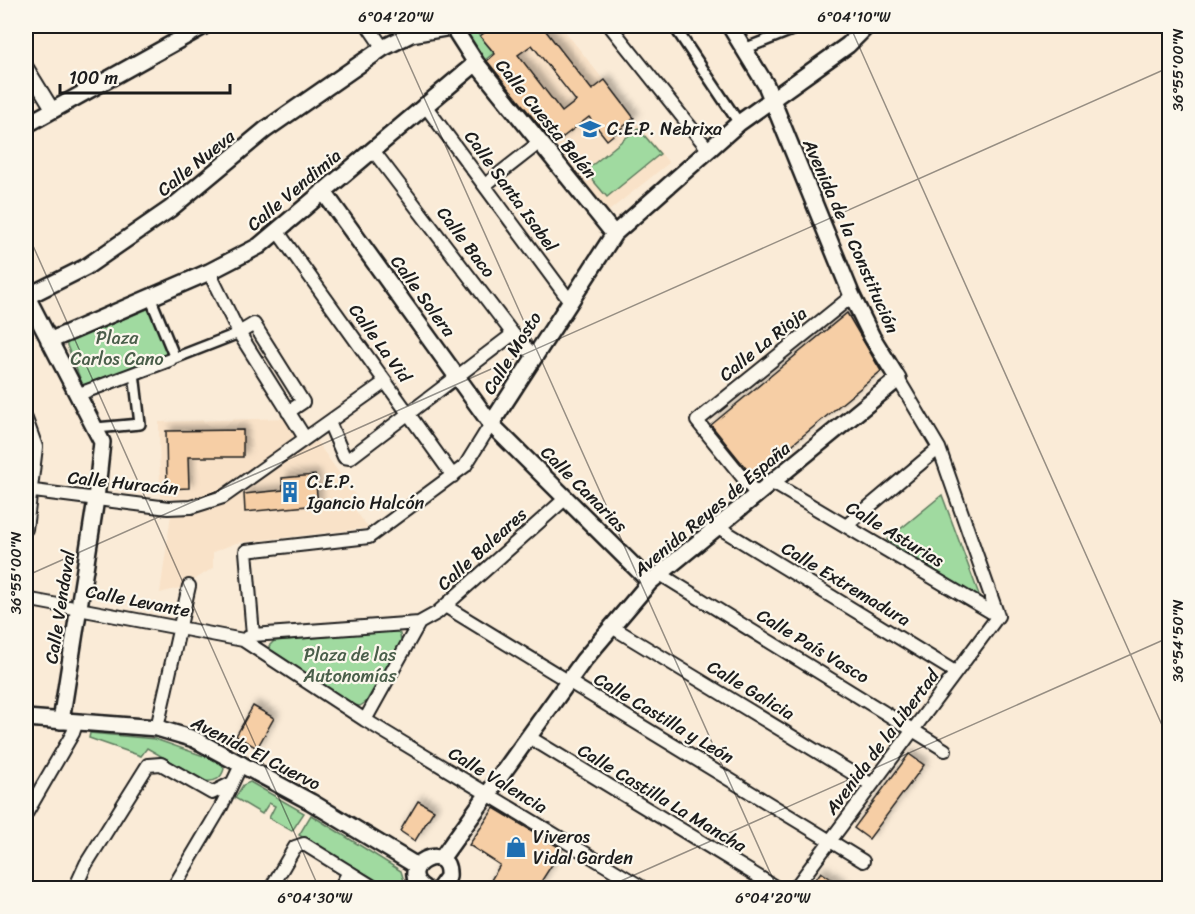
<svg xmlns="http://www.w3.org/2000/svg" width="1195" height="914" viewBox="0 0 1195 914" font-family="Sriracha,sans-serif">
<defs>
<filter id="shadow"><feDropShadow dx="5" dy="-5" stdDeviation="3" flood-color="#0004"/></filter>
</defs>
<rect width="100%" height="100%" fill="#faebd7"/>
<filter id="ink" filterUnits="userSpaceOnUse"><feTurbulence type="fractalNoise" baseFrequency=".0167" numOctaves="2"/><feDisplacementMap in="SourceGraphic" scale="12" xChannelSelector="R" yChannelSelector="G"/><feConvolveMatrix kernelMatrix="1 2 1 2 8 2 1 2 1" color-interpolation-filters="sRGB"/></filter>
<g filter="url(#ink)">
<!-- built -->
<path fill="#f9e2c8" d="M542,26H561L669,163L605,214L485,62L523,32L527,38Z
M286,418L297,435L220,492L191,501L160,498L159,422Z
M314,438L358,499L351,505L368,527L367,528L236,543L213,552V568L183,587L160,593L171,515L195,514L218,506Z"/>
<!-- green -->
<path fill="#a0daa0" stroke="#5e7b5e" stroke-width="1.5" d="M474,29L494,53L485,60L466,33Z
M638,128L660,154L607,197L585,171Z
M150,308L169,353L84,388L66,343Z
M942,495L981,600L887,540Z
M396,631L400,634L401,642L366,702L360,706L354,705L271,654L269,646L274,641Z
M90,733L155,739L221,762L224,769C221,779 215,782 205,781L147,748L141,756L89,738Z
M250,782L304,813L292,831L269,818L275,806L269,803L262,814L235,798L243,785Z
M311,815L401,871L405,884L398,888L388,887L299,835Z"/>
<!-- building -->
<path fill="#f6cea5" stroke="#1c1c1c" stroke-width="1.5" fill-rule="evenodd" filter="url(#shadow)" d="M494,26H542L592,90L605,80L634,118L607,140L589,117L554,144L487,61L495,54L480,36ZM532,45L576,101L562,112L518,55Z
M847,313L881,371L753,477L711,425Z
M243,430V457H188L189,488L167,489L166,431Z
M315,475L318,505L245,512L244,494L283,490L282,478Z
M253,706L274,718L257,748L236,736Z
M909,754L924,765L869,839L854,828Z
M418,801L434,810L415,841L400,831Z
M494,808L562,849L537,888H493L488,885L500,865L469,845Z
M821,872L844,888H820L813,883Z"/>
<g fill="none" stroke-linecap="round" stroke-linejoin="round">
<defs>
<path id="pedestrian" d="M674,26L739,123
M744,49L802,26
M150,297L175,358L239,333
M96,428L140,424L134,373"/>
<path id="minor" d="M368,26L383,48
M610,26L708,149
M26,66L53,110
M424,104L569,300
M372,149L513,334L534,356
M485,185L540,142
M278,232L453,476
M209,272L239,333L305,438
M239,333L254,324L303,402L288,412
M898,379L939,448L998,616
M79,394L170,360
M26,419L36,447L26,529
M329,422L344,457L350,458L513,334
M773,483L998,616
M26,490L168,508L191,507L223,497L385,382
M757,495L697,421L852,296
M846,526L939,448
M718,527L955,672
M660,574L945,750
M26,599L243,640
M445,606L863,861
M419,623L365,720L243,640L253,635L419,623L437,613L566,498
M612,627L872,785
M253,635L246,551L369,537L465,466L491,424
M365,720L643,888
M157,728L189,586
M529,737L777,888
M26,814L73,733L76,724
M75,888L86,864L148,765L161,764L212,793L232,783
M173,888L221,807L242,763
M271,888L295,847L304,844L375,888
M340,888L349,872
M795,888L998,616"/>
<path id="tertiary" d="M453,27L476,63L614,234
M26,125L204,26
M323,191L491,424L650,582
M26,295L102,442L96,499L61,721
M26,297L86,267L170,209L265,130L383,48L411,34L457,26
M49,341L209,272L259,246L476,63
M491,424L614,234L739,123L848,45L867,26
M26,718L157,728L194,739L311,802L417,866
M441,859L583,661L650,582L898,379L872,337L852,296L766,85L730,26
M424,888C393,866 451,838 448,877L440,888"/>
</defs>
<!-- pedestrian casing -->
<use href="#pedestrian" stroke="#1c1c1c" stroke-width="14"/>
<!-- minor casing -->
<use href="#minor" stroke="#1c1c1c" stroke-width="16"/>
<!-- tertiary casing -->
<use href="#tertiary" stroke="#1c1c1c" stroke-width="20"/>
<!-- pedestrian -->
<use href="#pedestrian" stroke="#fbf7ec" stroke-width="9"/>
<!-- minor -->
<use href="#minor" stroke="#fbf7ec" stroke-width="12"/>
<!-- tertiary -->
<use href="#tertiary" stroke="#fbf7ec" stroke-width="15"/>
</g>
</g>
<!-- ticks -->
<path fill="none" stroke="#1c1c1c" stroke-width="1.5" stroke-opacity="0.45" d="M392,26L777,888M850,26L1170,743M26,230L319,888M26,576L1170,67M605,888L1170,637"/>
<!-- icons -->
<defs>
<symbol id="school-bare" viewBox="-9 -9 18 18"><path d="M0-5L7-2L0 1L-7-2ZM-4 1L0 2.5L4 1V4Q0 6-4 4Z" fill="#1f6fb2" stroke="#fbf7ec" stroke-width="2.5" paint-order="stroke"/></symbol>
<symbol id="building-bare" viewBox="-9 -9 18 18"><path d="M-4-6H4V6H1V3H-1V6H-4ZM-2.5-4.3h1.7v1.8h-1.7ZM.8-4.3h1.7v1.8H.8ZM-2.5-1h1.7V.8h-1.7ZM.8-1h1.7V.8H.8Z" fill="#1f6fb2" stroke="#fbf7ec" stroke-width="2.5" paint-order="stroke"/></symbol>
<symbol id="shop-bare" viewBox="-9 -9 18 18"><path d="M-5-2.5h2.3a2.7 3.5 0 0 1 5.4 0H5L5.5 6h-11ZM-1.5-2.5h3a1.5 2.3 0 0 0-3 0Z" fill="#1f6fb2" stroke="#fbf7ec" stroke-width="2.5" paint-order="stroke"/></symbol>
</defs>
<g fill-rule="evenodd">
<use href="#school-bare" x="575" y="114" width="30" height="30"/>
<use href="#building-bare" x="275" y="477" width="30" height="30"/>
<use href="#shop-bare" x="501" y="832" width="30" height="30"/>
</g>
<g text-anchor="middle" stroke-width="4.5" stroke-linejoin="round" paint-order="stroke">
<!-- street labels -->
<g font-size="18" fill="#1c1c1c" stroke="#fbf7ec">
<text transform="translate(546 119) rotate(51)" y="6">Calle Cuesta Belén</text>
<text transform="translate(196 163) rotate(-39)" y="6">Calle Nueva</text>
<text transform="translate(294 190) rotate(-40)" y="6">Calle Vendimia</text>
<text transform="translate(511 191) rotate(54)" y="6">Calle Santa Isabel</text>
<text transform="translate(851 236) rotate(66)" y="6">Avenida de la Constitución</text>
<text transform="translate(466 242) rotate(53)" y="6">Calle Baco</text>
<text transform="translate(423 296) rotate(54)" y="6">Calle Solera</text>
<text transform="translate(380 343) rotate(54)" y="6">Calle La Vid</text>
<text transform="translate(763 344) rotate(-39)" y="6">Calle La Rioja</text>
<text transform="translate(512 353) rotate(-58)" y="6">Calle Mosto</text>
<text transform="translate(123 483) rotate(6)" y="6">Calle Huracán</text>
<text transform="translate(584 489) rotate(45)" y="6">Calle Canarias</text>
<text transform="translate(712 509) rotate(-40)" y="6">Avenida Reyes de España</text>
<text transform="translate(895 534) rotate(31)" y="6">Calle Asturias</text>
<text transform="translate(482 549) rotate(-42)" y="6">Calle Baleares</text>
<text transform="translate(846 584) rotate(31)" y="6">Calle Extremadura</text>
<text transform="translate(138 601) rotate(11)" y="6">Calle Levante</text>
<text transform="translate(60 607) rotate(-81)" y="6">Calle Vendaval</text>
<text transform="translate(813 646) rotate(31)" y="6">Calle País Vasco</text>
<text transform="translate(751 690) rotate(31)" y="6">Calle Galicia</text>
<text transform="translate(664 718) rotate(31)" y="6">Calle Castilla y León</text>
<text transform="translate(882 742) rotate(-53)" y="6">Avenida de la Libertad</text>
<text transform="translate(256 753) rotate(27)" y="6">Avenida El Cuervo</text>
<text transform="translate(498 780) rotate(31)" y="6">Calle Valencia</text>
<text transform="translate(662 798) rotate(31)" y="6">Calle Castilla La Mancha</text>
</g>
<!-- poi labels -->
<g font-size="18" fill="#1c1c1c" stroke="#fbf7ec" text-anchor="start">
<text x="607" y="135">C.E.P. Nebrixa</text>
<text x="307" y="488">C.E.P.<tspan x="307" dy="21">Igancio Halcón</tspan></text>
<text x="533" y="843">Viveros<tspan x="533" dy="21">Vidal Garden</tspan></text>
</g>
<!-- park labels -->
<g font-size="18" fill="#4a5e4a" stroke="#fbf7ec">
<text x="117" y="344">Plaza<tspan x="117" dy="21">Carlos Cano</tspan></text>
<text x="350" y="661">Plaza de las<tspan x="350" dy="21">Autonomías</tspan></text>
</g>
</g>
<!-- margin -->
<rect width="1195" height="914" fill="none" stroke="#fbf7ec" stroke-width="66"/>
<!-- scale -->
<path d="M60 84v9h170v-9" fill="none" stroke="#1c1c1c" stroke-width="3"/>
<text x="69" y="84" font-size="18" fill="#1c1c1c" stroke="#fbf7ec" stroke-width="4.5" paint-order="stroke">100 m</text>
<rect x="33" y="33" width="1129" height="848" fill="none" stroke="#1c1c1c" stroke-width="2"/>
<g font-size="15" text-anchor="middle" fill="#1c1c1c">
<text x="396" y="22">6°04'20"W</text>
<text x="854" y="22">6°04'10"W</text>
<text transform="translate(1178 70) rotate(-90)" y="5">36°55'00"N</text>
<text transform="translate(16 573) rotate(-90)" y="5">36°55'00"N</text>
<text transform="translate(1178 641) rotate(-90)" y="5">36°54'50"N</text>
<text x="315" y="903">6°04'30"W</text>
<text x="773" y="903">6°04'20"W</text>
</g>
</svg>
